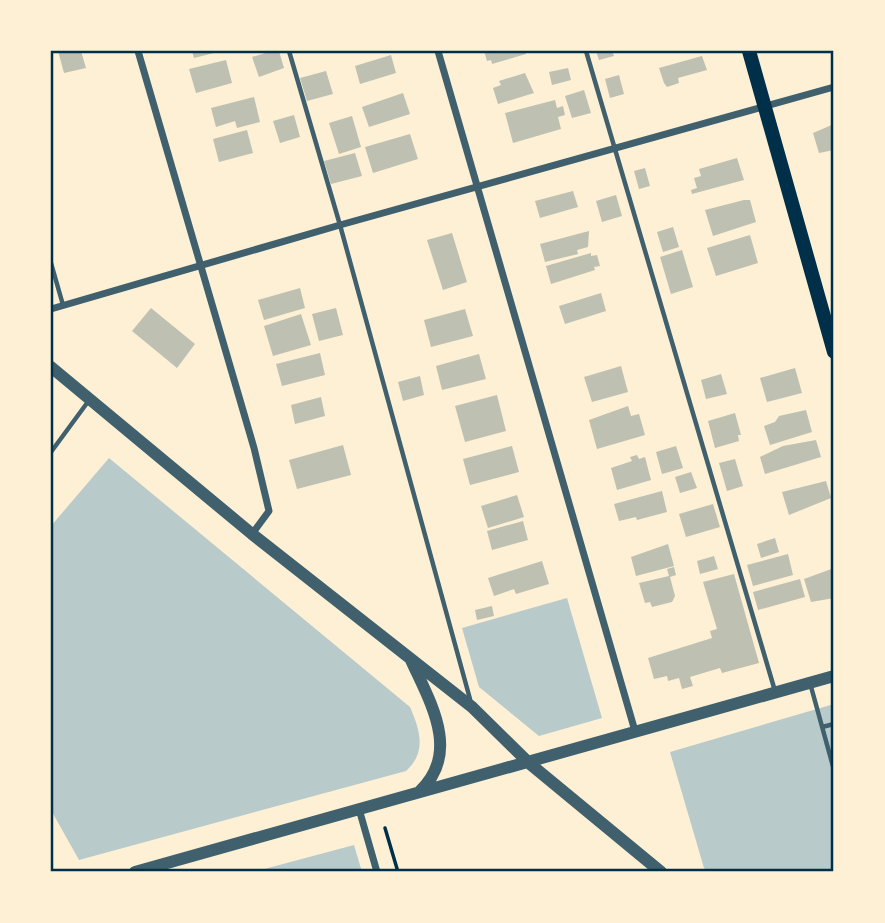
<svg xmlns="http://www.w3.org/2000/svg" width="885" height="923" viewBox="0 0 885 923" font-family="'PT Sans',sans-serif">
<rect width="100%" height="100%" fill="#fdf0d5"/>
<!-- green -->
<path fill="#b9caca" d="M109,458L410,707C420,730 427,752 406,771L79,860L51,810V526Z
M567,598L602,718L539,736L479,687L462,628Z
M834,704V872H709L704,868L670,752Z
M354,845L362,872H253Z"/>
<!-- building -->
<path fill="#bec0b2" d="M58,51H81L86,68L64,73Z
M192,51H218V52L194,58Z
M272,51H279L284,68L259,77L252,57Z
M484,51H526V54L492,64L491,60L487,61Z
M596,51H612L614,56L599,60Z
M391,55L396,73L360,84L355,66Z
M702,56L707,70L678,78L679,83L667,87L664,83L659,68Z
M226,60L232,83L196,93L189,69Z
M568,68L571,80L552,85L549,72Z
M326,71L333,94L307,101L300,78Z
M525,73L534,93L498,104L493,88L501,85L499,81Z
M619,75L624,94L610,98L605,79Z
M584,90L591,113L572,118L565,96Z
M403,93L410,114L369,127L362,107Z
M254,97L260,122L237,128L235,121L216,127L211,108Z
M555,100L557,108L563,106L565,115L558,117L561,129L513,143L505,113Z
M294,115L300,137L280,143L273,121Z
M352,116L361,147L339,154L329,123Z
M834,124V150L819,153L813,133Z
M247,130L253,153L219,162L213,139Z
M410,134L418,159L373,173L365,147Z
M355,153L362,176L331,184L324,161Z
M737,158L744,180L692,194L691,190L697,188L694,178L701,176L699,169Z
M645,168L650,186L639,189L634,171Z
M573,191L578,207L540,218L535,201Z
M616,195L622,216L602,222L596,201Z
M744,200H750L756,222L713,236L705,210Z
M673,227L679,247L663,252L657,232Z
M589,231L588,247L577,250L578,254L545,262L540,244Z
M452,233L467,282L443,290L427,240Z
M750,235L758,263L716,276L707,248Z
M682,250L693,287L671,294L660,257Z
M591,253V256L597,255L600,266L594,267L595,270L551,284L546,266Z
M300,288L305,308L264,320L258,300Z
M601,293L606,311L565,324L559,306Z
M151,308L195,344L177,368L132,331Z
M336,308L343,335L319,341L312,314Z
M465,309L473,336L431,347L424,320Z
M301,314L311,345L273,356L264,326Z
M320,353L325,375L282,386L276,364Z
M479,354L486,379L442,390L436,366Z
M621,366L628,392L592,402L584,377Z
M795,368L802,393L767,402L760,378Z
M721,374L727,394L706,399L701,380Z
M420,376L424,395L403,401L398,382Z
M497,395L506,431L465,442L455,406Z
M321,397L325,416L295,424L291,405Z
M628,406L631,416L639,414L645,435L597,449L589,420Z
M806,410L812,432L770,445L764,426L775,422L779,416Z
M735,413L741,435H738L739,441L715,448L708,421Z
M816,440L821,457L765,474L760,457L783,446Z
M343,445L351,475L297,489L289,460Z
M512,446L519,472L470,485L463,459Z
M676,446L683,468L662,474L656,452Z
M637,455L639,459L645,457L651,480L617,490L611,468L632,461L630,457Z
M735,459L743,486L727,491L719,463Z
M691,472L697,488L680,493L675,477Z
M826,481L831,498L789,515L782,492Z
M662,491L667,512L637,520L636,517L619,521L614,504Z
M517,495L524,517L488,528L481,506Z
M713,504L720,527L686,537L679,514Z
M523,521L528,540L492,550L487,531Z
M775,538L779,552L761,558L757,544Z
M668,544L674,566L636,576L631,557Z
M788,554L793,575L753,586L747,565Z
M714,556L718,569L700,574L697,561Z
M542,561L549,584L516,594L514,589L494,596L488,578Z
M674,567L676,575L670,577L675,596L672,602L652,607L650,602L645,603L639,583L669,576L667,569Z
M834,568V598L811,602L804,579Z
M734,574L759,663L722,673L720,668L690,677L693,686L682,689L679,678L668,681L667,676L654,679L648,658L712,638L710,631L717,629L703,582Z
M800,579L805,597L758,610L753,592Z
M492,606L494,616L477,620L475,610Z"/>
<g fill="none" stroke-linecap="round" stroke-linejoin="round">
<!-- path -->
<path stroke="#003049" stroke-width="3.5" d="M385,828L398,872"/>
<!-- service -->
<path stroke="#3f606c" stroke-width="4.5" d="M289,51L340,225L470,699
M586,51L775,691
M51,263L63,305
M51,452L90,399
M810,683L834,770
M822,727L834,724"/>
<!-- minor -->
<path stroke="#3f606c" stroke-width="7" d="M138,51L254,448L269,511L252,534
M438,51L635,731
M51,309L340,225L834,87
M359,809L377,872"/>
<!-- tertiary -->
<path stroke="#3f606c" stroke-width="12" d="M51,367L252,534L472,707L529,763L661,872
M411,660C430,702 461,752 420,791
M135,872L834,676"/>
<!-- secondary -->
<path stroke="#003049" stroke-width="14" d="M749,51L834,352"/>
</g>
<!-- border -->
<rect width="885" height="923" fill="none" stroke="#fdf0d5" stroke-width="105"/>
<rect x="52" y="52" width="780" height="818" fill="none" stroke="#003049" stroke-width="2.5"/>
</svg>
